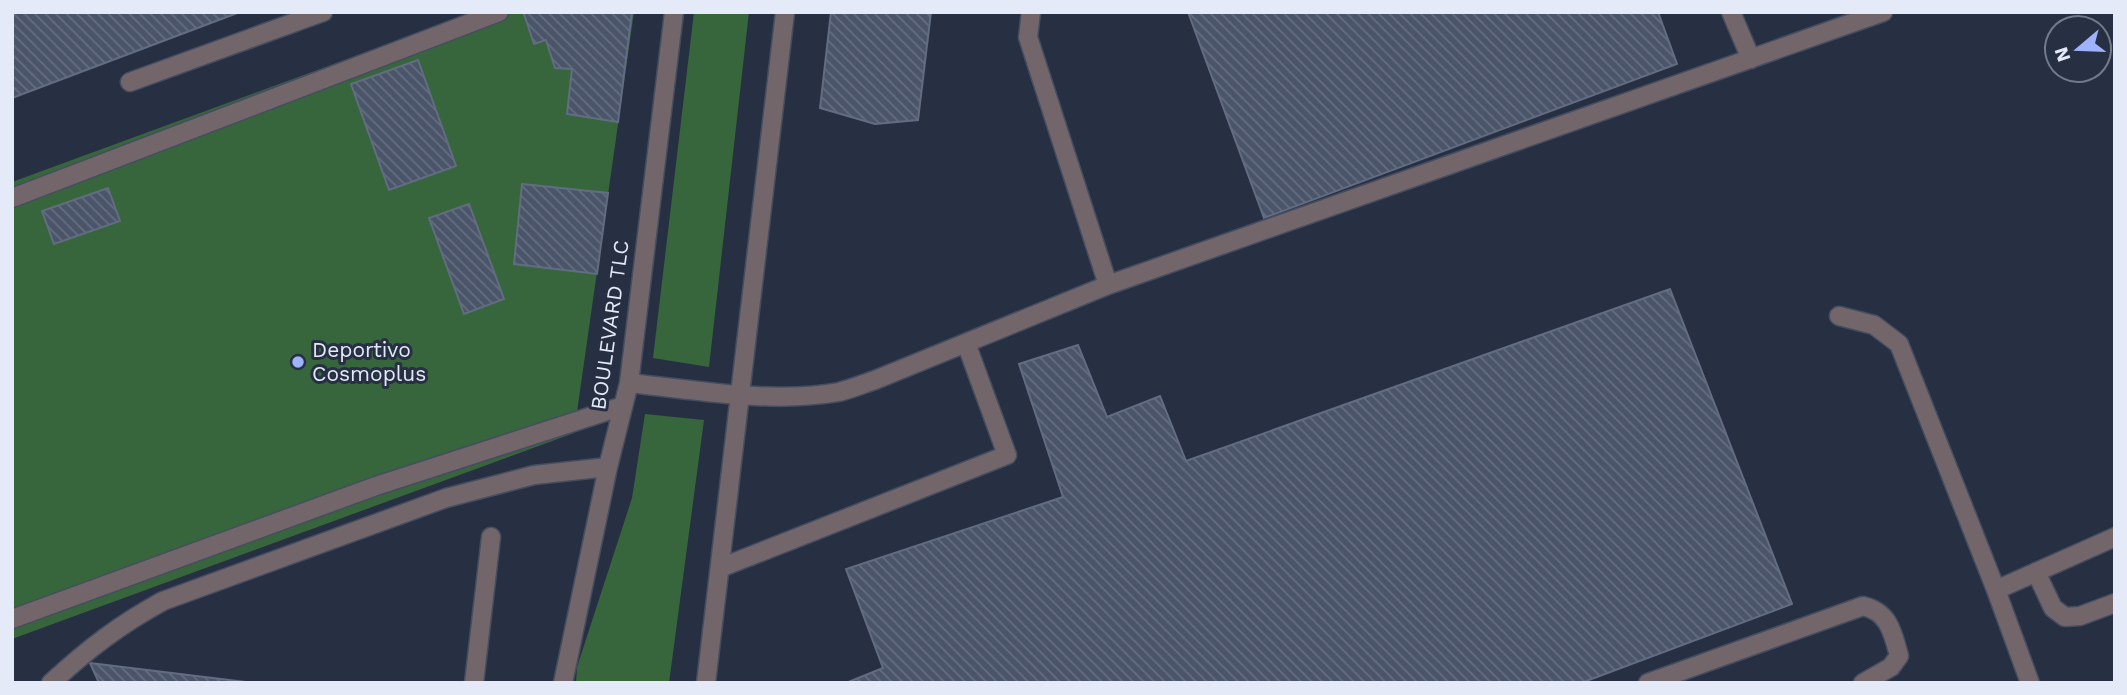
<svg xmlns="http://www.w3.org/2000/svg" width="2127" height="695" viewBox="0 0 2127 695" font-family="'Work Sans',sans-serif">
<defs>
<pattern id="building-back-hatch" width="6" height="6" patternUnits="userSpaceOnUse" patternTransform="scale(1.75)"><rect width="6" height="6" fill="#4b556a"/><path d="M-1 5l2 2M0 0l6 6M5-1l2 2" fill="none" stroke="#656e80"/></pattern>
</defs>
<rect width="100%" height="100%" fill="#272f43"/>
<!-- grass -->
<path fill="#38663c" d="M476,12H634L574,433L12,639V182Z
M694,12H749L709,367L653,358Z
M645,414L704,420L669,683H576L577,667L632,498Z"/>
<!-- building -->
<path fill="url(#building-back-hatch)" stroke="#626c82" stroke-width="2" d="M12,12H240L12,98Z
M528,12H632L618,122L567,114L572,69L555,68L546,40L534,44L524,14Z
M831,12H931L918,120L875,124L820,108Z
M1188,12H1658L1677,64L1264,218Z
M418,60L456,166L389,190L351,84Z
M522,184L608,193L597,274L514,264Z
M108,188L120,221L54,244L42,211Z
M469,204L504,299L464,314L429,218Z
M1670,289L1792,604L1581,683H846L883,668L846,569L1063,497L1019,364L1078,345L1107,417L1160,396L1186,461Z
M90,663L254,683H99Z"/>
<g fill="none" stroke-linecap="round" stroke-linejoin="round">
<defs>
<path id="minor" d="M1031,12L1028,37L1108,285
M1731,12L1751,59
M130,82L323,12
M12,198L499,12
M1839,316L1874,325L1899,344L1996,590L2030,683
M629,383C697,390 770,404 839,392C851,389 863,384 875,380L1108,285L1883,12
M720,568L1007,455L966,343
M2036,572L2053,608L2065,617L2080,616L2115,603
M1996,590L2115,537
M12,619L376,486L623,406
M51,683C88,649 119,625 163,601L446,498L534,475L608,467
M474,683L491,537
M563,683L608,467L629,383L674,12
M706,683L785,12
M1648,683L1863,606C1889,612 1893,633 1899,656L1891,667L1863,683"/>
</defs>
<!-- minor casing -->
<use href="#minor" stroke="#454d60" stroke-width="21"/>
<!-- minor -->
<use href="#minor" stroke="#73666a" stroke-width="18"/>
</g>
<!-- markers -->
<circle fill="#9fb3fd" stroke="#272f43" stroke-width="2.5" cx="298" cy="362" r="7"/>
<g text-anchor="middle" stroke-width="6" stroke-linejoin="round" paint-order="stroke">
<!-- street labels -->
<g font-size="21" fill="#e4eaf7" stroke="#272f43">
<text transform="translate(610 325) rotate(-82)" y="7">BOULEVARD TLC</text>
</g>
<!-- poi labels -->
<g font-size="21" fill="#e4eaf7" stroke="#272f43" text-anchor="start">
<text x="312" y="357">Deportivo<tspan x="312" dy="24">Cosmoplus</tspan></text>
</g>
</g>
<!-- border -->
<rect width="2127" height="695" fill="none" stroke="#e4eaf7" stroke-width="28"/>
<!-- north arrow -->
<g transform="translate(2078 49) rotate(251)"><circle r="33" fill="#272f43" stroke="#737a8b" stroke-width="2"/>
<path d="M0-5L12 26L0 18L-12 26Z" fill="#9fb3fd"/>
<text y="-10" font-size="19" font-weight="bold" text-anchor="middle" fill="#e4eaf7">N</text>
</g>
</svg>
